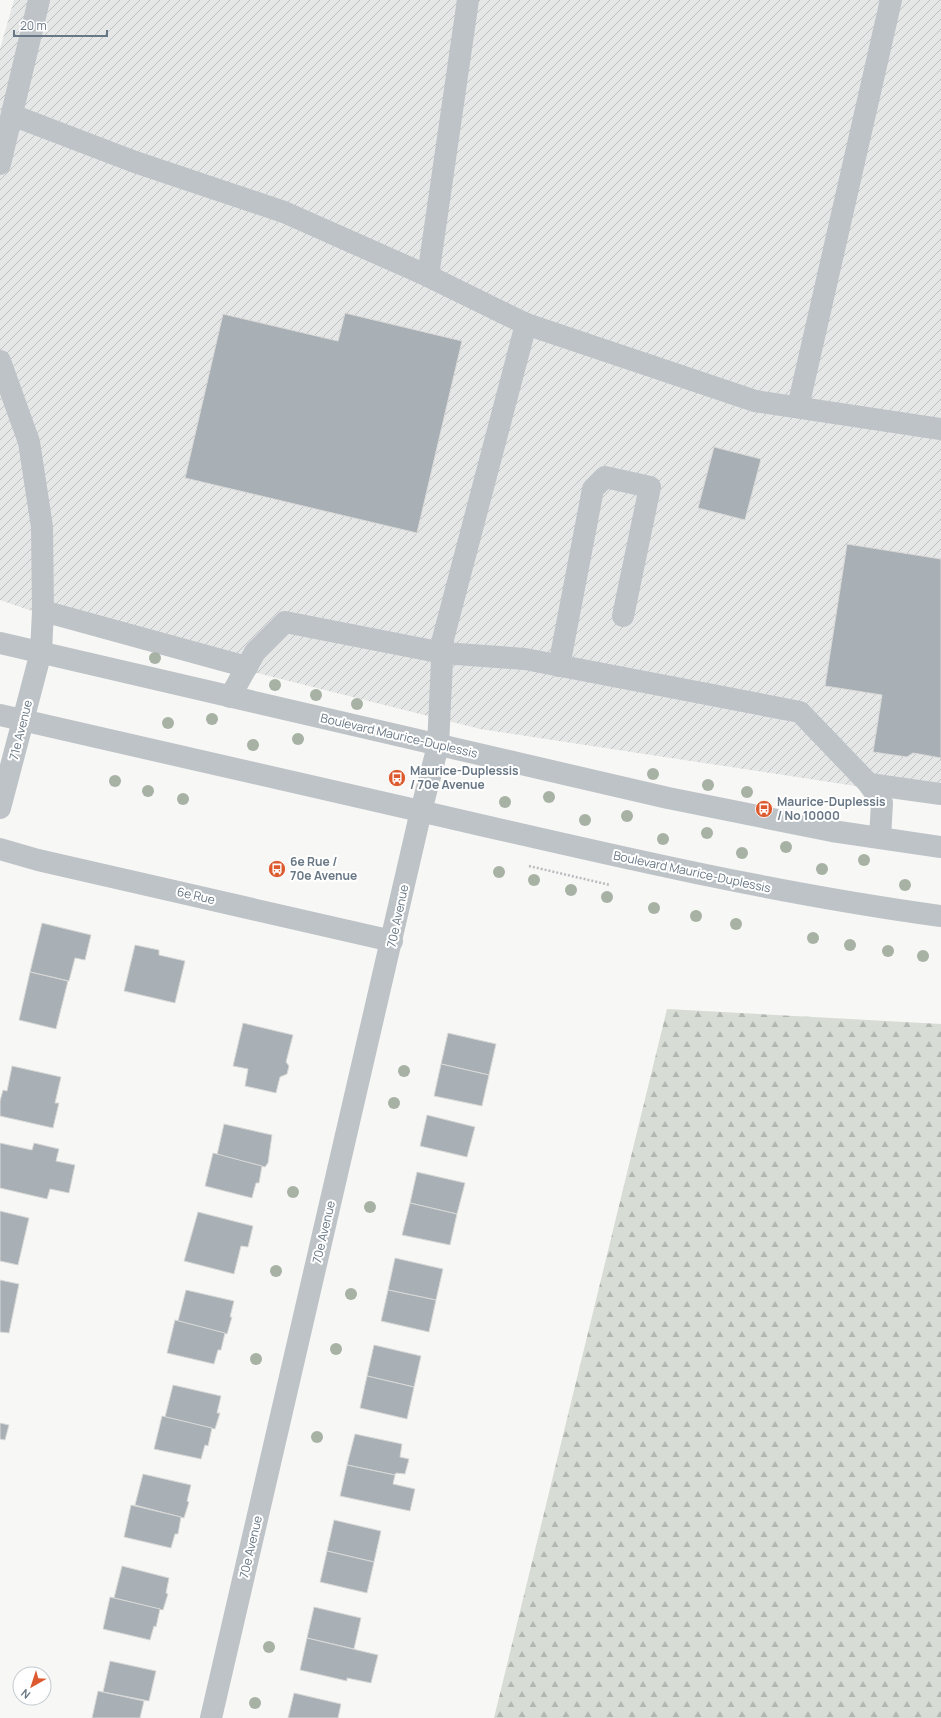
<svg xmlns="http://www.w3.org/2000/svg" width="941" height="1718" font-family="Manrope,sans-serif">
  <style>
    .industrial { fill: url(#industrial-furrows) }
    .forest { fill: url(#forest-firs) }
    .building { fill: #a8b0b6; stroke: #d9d9d7 }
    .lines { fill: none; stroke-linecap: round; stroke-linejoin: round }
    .path { stroke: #b9bcbf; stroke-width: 2.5; stroke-dasharray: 2 2; stroke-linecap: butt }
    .minor { stroke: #bec3c7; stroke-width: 22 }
    .tree { fill: #a7b1a4 }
    .labels { text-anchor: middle; stroke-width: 4; stroke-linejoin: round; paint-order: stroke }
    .street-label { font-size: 12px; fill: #687785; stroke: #fff }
    .poi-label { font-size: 12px; font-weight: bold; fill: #687785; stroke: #fff; text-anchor: start }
  </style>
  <defs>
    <pattern id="industrial-furrows" width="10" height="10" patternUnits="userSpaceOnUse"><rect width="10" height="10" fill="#e5e6e6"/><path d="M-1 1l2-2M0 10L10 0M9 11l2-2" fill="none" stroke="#bdbfc0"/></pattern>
    <pattern id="forest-firs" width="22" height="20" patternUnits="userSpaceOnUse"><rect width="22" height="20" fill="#d7dcd4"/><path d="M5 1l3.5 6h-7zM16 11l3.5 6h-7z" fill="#b2b7b2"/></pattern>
  </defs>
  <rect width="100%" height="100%" fill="#f7f7f5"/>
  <path class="industrial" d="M14 0H941V799L480 729 93 632 0 600V49Z"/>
  <path class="forest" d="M667 1009 941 1024V1718H494Z"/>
  <g class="building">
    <path d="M345 313 462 341 417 533 185 478 223 314 338 341Z"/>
    <path d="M714 447 761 459 745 520 698 508Z"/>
    <path d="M847 544 941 559V758L913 753 907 757 873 752 882 695 825 686Z"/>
    <path d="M42 923 91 935 85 960 75 958 69 981 30 972Z"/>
    <path d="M135 945 159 950V955L185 961 175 1003 124 991Z"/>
    <path d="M30 972 68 981 56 1029 19 1020Z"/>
    <path d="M243 1023 293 1035 286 1062 289 1066 287 1074 280 1077 276 1093 245 1086 248 1069 233 1066Z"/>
    <path d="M448 1033 496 1044 489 1075 441 1064Z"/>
    <path d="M441 1064 489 1075 482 1106 434 1096Z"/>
    <path d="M12 1066 61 1077 55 1103H59L53 1128 0 1116V1101L3 1090 7 1091Z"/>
    <path d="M427 1115 475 1127 467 1157 420 1146Z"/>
    <path d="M224 1124 272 1135 268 1163 265 1167 217 1155Z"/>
    <path d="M0 1143 32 1150 34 1143 59 1149 56 1161 75 1165 69 1193 50 1189 47 1199 0 1188Z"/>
    <path d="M213 1153 262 1166 259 1183H256L252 1198 205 1186Z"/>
    <path d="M417 1172 465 1183 457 1214 410 1203Z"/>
    <path d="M410 1203 457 1214 450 1245 402 1235Z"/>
    <path d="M0 1211 29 1218 18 1265 0 1261Z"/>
    <path d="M198 1212 253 1226 248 1247 241 1246 234 1274 184 1261Z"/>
    <path d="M395 1258 443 1269 436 1300 388 1290Z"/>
    <path d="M0 1280 19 1284 9 1333 0 1332Z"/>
    <path d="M186 1290 234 1301 230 1317H232L227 1334 178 1321Z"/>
    <path d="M388 1290 436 1300 429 1332 381 1321Z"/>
    <path d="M175 1320 225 1333 221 1350H218L214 1364 167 1353Z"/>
    <path d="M374 1345 421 1356 414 1387 367 1376Z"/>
    <path d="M367 1376 414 1387 407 1419 360 1408Z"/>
    <path d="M173 1385 221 1396 217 1413H220L215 1429 165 1417Z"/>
    <path d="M162 1416 212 1428 208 1446 205 1445 201 1459 154 1449Z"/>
    <path d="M0 1423 9 1425 5 1440 0 1439Z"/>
    <path d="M355 1434 402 1444 400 1457 409 1459 405 1474 396 1473 395 1475 347 1465Z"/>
    <path d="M347 1465 395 1475 393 1484 415 1489 410 1511 340 1496Z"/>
    <path d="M143 1474 191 1485 187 1501 189 1502 184 1518 135 1505Z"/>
    <path d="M131 1505 181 1517 178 1534H175L171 1548 124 1537Z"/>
    <path d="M334 1520 381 1531 374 1562 327 1551Z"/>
    <path d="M327 1551 374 1562 367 1593 320 1582Z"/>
    <path d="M122 1566 169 1578 166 1593 168 1594 163 1610 114 1598Z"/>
    <path d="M110 1597 160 1609 156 1627 154 1626 150 1640 103 1629Z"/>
    <path d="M314 1607 361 1618 354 1649 307 1638Z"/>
    <path d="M307 1638 378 1655 371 1683 347 1678V1681L300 1670Z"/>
    <path d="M110 1661 156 1671 149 1701 103 1692Z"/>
    <path d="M98 1691 144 1701 140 1718H92Z"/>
    <path d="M294 1693 341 1704 338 1718H288Z"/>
  </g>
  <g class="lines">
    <path class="path" d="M529 866 610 885"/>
    <g class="minor">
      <path d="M468 0 428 276 526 324"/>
      <path d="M12 115 135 162 284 212 428 276"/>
      <path d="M0 164 39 0"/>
      <path d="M0 361 29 442 42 527 43 611 41 652 0 808"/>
      <path d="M798 407 891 0"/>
      <path d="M43 611 247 667"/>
      <path d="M0 643 668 798 832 831 941 847"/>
      <path d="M559 666 593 489 605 477 650 487 623 616"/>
      <path d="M230 697 255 652 285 622 443 653 525 659 800 712 869 784 882 803 880 838"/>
      <path d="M0 715C140 746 280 778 420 811 593 851 765 892 941 916"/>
      <path d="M869 784 941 794"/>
      <path d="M0 849 38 860 392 941"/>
      <path d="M211 1718 421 811 438 746 443 639 526 324 755 401 941 429"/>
    </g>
  </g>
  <g class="tree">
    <circle cx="155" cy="658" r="6"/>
    <circle cx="275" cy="685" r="6"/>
    <circle cx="316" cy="695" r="6"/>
    <circle cx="357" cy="704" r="6"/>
    <circle cx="212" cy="719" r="6"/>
    <circle cx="168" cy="723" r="6"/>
    <circle cx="298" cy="739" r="6"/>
    <circle cx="253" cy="745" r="6"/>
    <circle cx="653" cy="774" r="6"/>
    <circle cx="115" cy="781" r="6"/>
    <circle cx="708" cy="785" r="6"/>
    <circle cx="148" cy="791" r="6"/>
    <circle cx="747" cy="792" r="6"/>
    <circle cx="549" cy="797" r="6"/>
    <circle cx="183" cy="799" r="6"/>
    <circle cx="505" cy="802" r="6"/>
    <circle cx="627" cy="816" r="6"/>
    <circle cx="585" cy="820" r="6"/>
    <circle cx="707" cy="833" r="6"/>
    <circle cx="663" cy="839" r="6"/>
    <circle cx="786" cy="847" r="6"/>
    <circle cx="742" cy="853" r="6"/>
    <circle cx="864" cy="860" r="6"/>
    <circle cx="822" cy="869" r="6"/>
    <circle cx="499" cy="872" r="6"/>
    <circle cx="534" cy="880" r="6"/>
    <circle cx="905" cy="885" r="6"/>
    <circle cx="571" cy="890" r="6"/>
    <circle cx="607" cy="897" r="6"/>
    <circle cx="654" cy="908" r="6"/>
    <circle cx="696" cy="916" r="6"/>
    <circle cx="736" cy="924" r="6"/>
    <circle cx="813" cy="938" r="6"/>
    <circle cx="850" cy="945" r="6"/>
    <circle cx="888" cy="951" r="6"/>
    <circle cx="923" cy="956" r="6"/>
    <circle cx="404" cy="1071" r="6"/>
    <circle cx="394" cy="1103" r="6"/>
    <circle cx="293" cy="1192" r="6"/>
    <circle cx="370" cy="1207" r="6"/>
    <circle cx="276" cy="1271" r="6"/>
    <circle cx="351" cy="1294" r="6"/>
    <circle cx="336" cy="1349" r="6"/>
    <circle cx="256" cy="1359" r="6"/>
    <circle cx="317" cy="1437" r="6"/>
    <circle cx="269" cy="1647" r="6"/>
    <circle cx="255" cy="1703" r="6"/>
  </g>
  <defs>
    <symbol id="bus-disc" viewBox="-11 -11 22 22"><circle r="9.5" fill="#dd5a2f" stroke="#fff"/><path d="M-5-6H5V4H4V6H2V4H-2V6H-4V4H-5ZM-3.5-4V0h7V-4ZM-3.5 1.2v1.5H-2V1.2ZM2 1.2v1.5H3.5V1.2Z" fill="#fff"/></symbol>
  </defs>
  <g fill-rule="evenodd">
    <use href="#bus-disc" x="387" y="768" width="20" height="20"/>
    <use href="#bus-disc" x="754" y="799" width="20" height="20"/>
    <use href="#bus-disc" x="267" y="859" width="20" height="20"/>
  </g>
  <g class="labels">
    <g class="street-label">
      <text transform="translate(21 730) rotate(-76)" y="4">71e Avenue</text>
      <text transform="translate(399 736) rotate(13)" y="4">Boulevard Maurice-Duplessis</text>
      <text transform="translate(692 872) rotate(12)" y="4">Boulevard Maurice-Duplessis</text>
      <text transform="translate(196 896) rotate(13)" y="4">6e Rue</text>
      <text transform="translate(398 916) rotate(-78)" y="4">70e Avenue</text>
      <text transform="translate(324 1232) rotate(-77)" y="4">70e Avenue</text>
      <text transform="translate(251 1547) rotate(-77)" y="4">70e Avenue</text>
    </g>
    <g class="poi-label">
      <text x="410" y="775">Maurice-Duplessis<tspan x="410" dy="14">/ 70e Avenue</tspan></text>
      <text x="777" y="806">Maurice-Duplessis<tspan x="777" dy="14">/ No 10000</tspan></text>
      <text x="290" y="866">6e Rue /<tspan x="290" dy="14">70e Avenue</tspan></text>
    </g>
  </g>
  <g transform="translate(32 1686) rotate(219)"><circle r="19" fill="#ffffff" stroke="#c3c9ce"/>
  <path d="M0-3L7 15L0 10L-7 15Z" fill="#dd5a2f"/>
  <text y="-6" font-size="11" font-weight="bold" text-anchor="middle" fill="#687785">N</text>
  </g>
  <path d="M14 30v6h93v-6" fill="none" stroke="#687785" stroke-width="2"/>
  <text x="20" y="30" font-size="12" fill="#687785" stroke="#ffffff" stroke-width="3" paint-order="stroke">20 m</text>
</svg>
